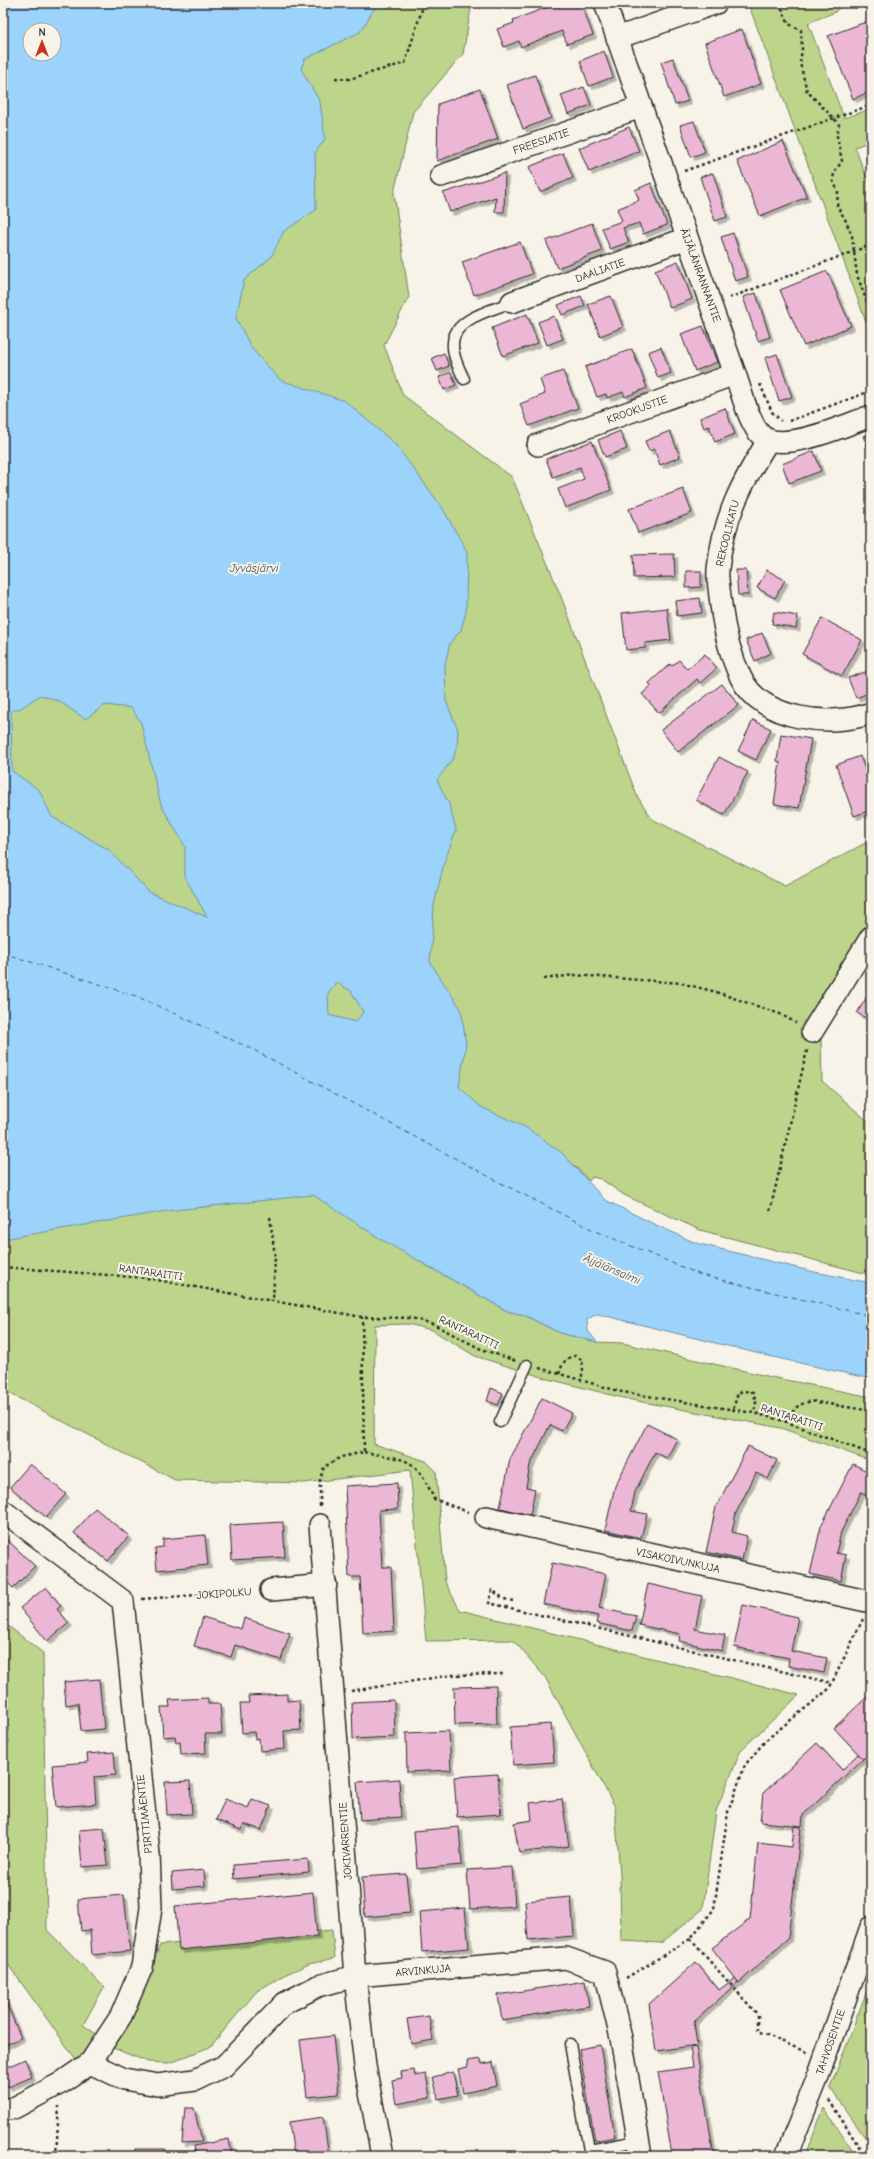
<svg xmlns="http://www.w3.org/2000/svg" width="874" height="2159" font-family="'Comic Neue',sans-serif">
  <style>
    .green { fill: #bcd58b; stroke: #74805b }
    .water { fill: #9cd3fb; stroke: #6f90a8; fill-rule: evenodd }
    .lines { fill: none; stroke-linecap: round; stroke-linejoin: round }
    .ferry { stroke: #47555f; stroke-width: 1; stroke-dasharray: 5 4; stroke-linecap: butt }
    .building { fill: #ebb7d4; stroke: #2b2b2b; filter: url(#shadow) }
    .service-casing { stroke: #2b2b2b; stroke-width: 13 }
    .minor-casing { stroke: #2b2b2b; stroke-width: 24 }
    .path { stroke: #2b2b2b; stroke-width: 2.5; stroke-dasharray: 3 3; stroke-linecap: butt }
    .service { stroke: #f7f3e8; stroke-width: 10 }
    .minor { stroke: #f7f3e8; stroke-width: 21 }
    .labels { text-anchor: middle; stroke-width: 4; stroke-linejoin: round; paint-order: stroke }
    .street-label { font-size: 11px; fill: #2b2b2b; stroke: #f7f3e8 }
    .water-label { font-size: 12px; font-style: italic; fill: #47555f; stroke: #f7f3e8 }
  </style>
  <defs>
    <filter id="shadow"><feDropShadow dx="3.5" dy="3.5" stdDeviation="0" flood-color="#0004"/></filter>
  </defs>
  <rect width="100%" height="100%" fill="#f7f3e8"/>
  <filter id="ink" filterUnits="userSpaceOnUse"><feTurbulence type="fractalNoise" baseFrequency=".025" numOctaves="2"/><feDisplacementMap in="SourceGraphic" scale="8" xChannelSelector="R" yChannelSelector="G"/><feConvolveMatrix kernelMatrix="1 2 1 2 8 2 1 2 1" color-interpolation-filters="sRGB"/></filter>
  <g filter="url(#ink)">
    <g class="green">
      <path d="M129 3H472L463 54 413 112 394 193 409 297 384 345 403 395 512 477 562 599 637 796 652 819 785 886 871 840V917L813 1013 803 1022V1036L821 1040 822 1081 871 1124V1275L700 1230 624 1195 601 1179 592 1177 589 1181 577 1168 3 827V584L211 426Z"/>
      <path d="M748 3H850L839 8 835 12 808 23 844 118 871 109V141L855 147 871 190V335Z"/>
      <path d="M187 1107 424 1264 507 1311 524 1315 560 1333 597 1342 622 1343 771 1377 871 1397V1461L781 1428 627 1399 545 1378 475 1356 432 1330 408 1324 375 1325 374 1444 426 1461 436 1471 445 1582 460 1610 799 1695 741 1750 716 1811 703 1909 661 1943 621 1941 620 1875 615 1807 545 1677 513 1640 426 1641 410 1470 304 1483 175 1480 3 1390V1126L193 1208 229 1204Z"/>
      <path d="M3 1622 43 1653 47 1930 104 1987 83 2025 102 2038 80 2065 7 1963 3 1964Z"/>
      <path d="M332 1930 335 1958 309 1964 284 1975 257 1991 210 2047 169 2063 148 2062 113 2048 140 1996 160 1945Z"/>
      <path d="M871 1980V2146L830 2088Z"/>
      <path d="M824 2108 856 2156H805Z"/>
    </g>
    <path class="water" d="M3 3H378L360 32 305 59 301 69 320 102 325 139 315 153 316 210 284 231 271 257 244 280 236 318 252 349 280 380 345 401 395 444 442 507 467 552 466 612 461 630 450 643 445 665 446 701 458 730 457 745 454 757 437 780 449 804 456 830 444 863 434 905 430 962 461 1009 466 1044 459 1087 481 1107 527 1128 562 1153 605 1200 652 1223 696 1243 810 1271 871 1283V1379L764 1355 598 1314 587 1319 588 1331 597 1342 560 1333 524 1315 507 1311 382 1240 313 1195 167 1211 3 1239ZM30 30H54V54H30ZM40 695 59 701 85 719 105 705 131 708 141 723 161 805 185 846V877L207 917 149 892 109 850 52 817 39 790 12 771 11 711 21 708ZM336 982 351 991 363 1012 356 1022 329 1015 328 993Z"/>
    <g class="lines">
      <path class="ferry" d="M3 953 136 996 252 1049 497 1181 595 1231 701 1275 871 1316"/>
    </g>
    <g class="building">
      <path d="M570 3H581L593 35 567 44 562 31 521 47 519 41 504 47 497 29 514 23 513 20 556 4 558 7Z"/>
      <path d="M871 20V91L853 99 828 36Z"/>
      <path d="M742 29 761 84 724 97 705 43Z"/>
      <path d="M604 51 613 77 589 86 580 61Z"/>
      <path d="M673 58 688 101 675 105 661 62Z"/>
      <path d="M535 75 551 118 523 129 507 85Z"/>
      <path d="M584 87 591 105 568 114 561 95Z"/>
      <path d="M480 89 498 139 437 161 438 104Z"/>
      <path d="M694 121 705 152 691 157 680 125Z"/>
      <path d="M629 127 639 151 589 172 579 148Z"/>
      <path d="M783 141 807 197 760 216 737 161Z"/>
      <path d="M563 153 573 178 540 192 529 167Z"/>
      <path d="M505 173 504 212H495L496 197 450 212 443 193Z"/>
      <path d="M713 173 727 217 715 221 700 177Z"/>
      <path d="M651 183 667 225 643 234 639 223 623 228 629 242 610 249 602 228 622 221 617 209 639 200 635 190Z"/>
      <path d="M592 223 602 251 557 268 546 241Z"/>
      <path d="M733 233 748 277 735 281 721 237Z"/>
      <path d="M520 242 532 274 474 295 462 262Z"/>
      <path d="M678 261 692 299 670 308 655 270Z"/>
      <path d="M827 271 851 326 804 346 780 290Z"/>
      <path d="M756 293 770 337 758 341 743 297Z"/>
      <path d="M581 296 585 306 562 315 558 305Z"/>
      <path d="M611 296 623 327 600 336 588 304Z"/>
      <path d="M527 314 538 343 503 356 492 328Z"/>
      <path d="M554 316 563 339 547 345 538 322Z"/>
      <path d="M703 326 717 362 695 371 681 334Z"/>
      <path d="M661 347 671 373 658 378 648 352Z"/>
      <path d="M632 349 647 388 625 397 623 392 607 398 606 394 597 397 585 367Z"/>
      <path d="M444 353 449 366 437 371 432 358Z"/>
      <path d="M777 354 792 397 779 401 765 358Z"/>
      <path d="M563 371 578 408 529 426 520 404 545 394 540 379Z"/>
      <path d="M451 372 456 385 444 390 439 377Z"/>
      <path d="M725 408 735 434 715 442 709 426 704 428 700 418Z"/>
      <path d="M620 431 627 449 605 457 598 440Z"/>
      <path d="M670 431 680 457 660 465 654 449 649 451 645 441Z"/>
      <path d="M871 433V456L863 436Z"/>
      <path d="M592 441 611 490 565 508 558 489 584 479 580 467 553 477 546 459Z"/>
      <path d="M814 451 821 471 789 483 782 464Z"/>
      <path d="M683 489 692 513 638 533 629 509Z"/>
      <path d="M674 554 675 577 634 578 633 555Z"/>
      <path d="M736 570H746L748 595H738Z"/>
      <path d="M767 570 785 580 775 598 757 588Z"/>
      <path d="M686 571H701V587L686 588Z"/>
      <path d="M700 598 702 613 677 616 675 601Z"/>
      <path d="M667 608 671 640 645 643V648L626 650 622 613Z"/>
      <path d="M774 612 798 616 796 628 772 624Z"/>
      <path d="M822 618 862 640 842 676 802 654Z"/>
      <path d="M762 633 771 653 755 661 746 640Z"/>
      <path d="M705 654 717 668 700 683 697 679 659 713 642 694 651 686 649 683 670 664 672 666 679 660 687 669Z"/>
      <path d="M871 670V692L856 698 848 678Z"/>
      <path d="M722 684 739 705 678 752 661 730Z"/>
      <path d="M753 720 771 729 756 760 738 751Z"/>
      <path d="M781 734 811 739 799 808 774 804 780 762 777 761Z"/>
      <path d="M860 756 871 785V810L854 816 836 765Z"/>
      <path d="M719 757 748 772 724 815 696 800Z"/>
      <path d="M871 990V1021L857 1013Z"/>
      <path d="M491 1388 503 1393 498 1405 487 1401Z"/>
      <path d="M542 1398 572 1413 562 1431 550 1425 530 1465 526 1487 535 1489 530 1515 500 1508 510 1459Z"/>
      <path d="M647 1424 677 1439 667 1458 655 1452 635 1492 631 1511 647 1514 641 1538 605 1530 615 1486Z"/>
      <path d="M748 1446 777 1460 768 1479 756 1473 736 1513 732 1532 747 1536 742 1560 706 1552 716 1507Z"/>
      <path d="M30 1464 66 1494 46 1517 10 1487Z"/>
      <path d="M853 1464 871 1473V1497L861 1492 841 1532 836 1553 846 1555 841 1581 810 1574 821 1526Z"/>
      <path d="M397 1483 398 1509 379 1510 382 1567H391L394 1631 363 1633 360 1577H349L345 1486Z"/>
      <path d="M95 1508 129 1536 108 1561 74 1533Z"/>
      <path d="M283 1522 285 1557 232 1560 230 1525Z"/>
      <path d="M205 1535 208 1565 157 1570 155 1548 163 1547V1539Z"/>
      <path d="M4 1537 35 1566 13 1588 3 1578Z"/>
      <path d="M552 1563 606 1574 599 1608 636 1616 632 1631 596 1623 598 1616 543 1604Z"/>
      <path d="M648 1584 702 1596 695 1629 725 1635 722 1651 679 1641 680 1634 639 1625Z"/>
      <path d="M46 1587 61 1606 57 1609 69 1623 47 1641 20 1608Z"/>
      <path d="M743 1605 798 1617 791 1651 827 1658 824 1673 788 1666 789 1658 734 1647Z"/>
      <path d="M203 1617 241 1629 244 1618 290 1633 281 1660 235 1645 231 1657 194 1646Z"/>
      <path d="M99 1679 104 1729 81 1731 78 1703 66 1705 64 1682Z"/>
      <path d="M496 1686 497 1724 455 1725 454 1687Z"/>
      <path d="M871 1689V1751L863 1759 834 1728 869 1695Z"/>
      <path d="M287 1694V1701L299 1700 301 1730 284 1731 285 1749 260 1751 259 1738 255 1739 254 1732 242 1733 240 1703H249L248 1696Z"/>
      <path d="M208 1698V1704H220L222 1734H205L206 1753 181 1754 180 1742H176L175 1736 163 1737 161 1707H170L169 1700Z"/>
      <path d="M394 1700 395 1737 353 1739 352 1702Z"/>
      <path d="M551 1724 554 1762 513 1765 510 1727Z"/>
      <path d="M449 1731 451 1770 407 1772 406 1733Z"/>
      <path d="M817 1743 842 1770 858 1754 863 1759 803 1815 802 1826 760 1822 763 1793Z"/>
      <path d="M114 1752 116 1775 94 1777 96 1804 56 1807 52 1765 88 1762 87 1754Z"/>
      <path d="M498 1774 501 1814 457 1817 454 1777Z"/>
      <path d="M399 1779 401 1817 360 1820 357 1782Z"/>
      <path d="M190 1781 192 1814 167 1815 165 1782Z"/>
      <path d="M225 1799 248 1808 252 1799 271 1806 261 1830 244 1824 241 1830 216 1820Z"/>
      <path d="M562 1799 569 1846 519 1853 514 1823 532 1820 530 1803Z"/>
      <path d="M794 1826 801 1827 788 1938 739 1983 712 1948 750 1919 758 1843 792 1847Z"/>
      <path d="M459 1827 462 1865 417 1869 414 1831Z"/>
      <path d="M104 1828 108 1865 82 1867 79 1830Z"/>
      <path d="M308 1859 309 1872 234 1879 233 1865Z"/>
      <path d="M512 1867 515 1906 470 1909 467 1870Z"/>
      <path d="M204 1870 205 1886 173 1889 172 1873Z"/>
      <path d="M406 1874 410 1913 365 1917 362 1877Z"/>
      <path d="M313 1892 317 1936 179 1950 175 1906Z"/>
      <path d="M124 1895 130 1951 92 1955 90 1930 81 1931 78 1899Z"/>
      <path d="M571 1897 574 1936 528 1940 525 1901Z"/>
      <path d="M465 1908 469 1948 422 1952 419 1912Z"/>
      <path d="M696 1962 719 1990 735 1978 738 1982 694 2022 697 2045 656 2051 649 2004Z"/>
      <path d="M585 1981 589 2006 502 2020 498 1995Z"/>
      <path d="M3 1995 21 2038 3 2046Z"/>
      <path d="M429 2016 433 2040 411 2044 407 2019Z"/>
      <path d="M333 2036 339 2094 307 2097 300 2040Z"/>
      <path d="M600 2045 615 2137 595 2141 579 2049Z"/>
      <path d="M696 2047 714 2156H672L658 2072 693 2067 690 2048Z"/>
      <path d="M25 2059 32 2077 8 2087 3 2076V2069Z"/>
      <path d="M481 2059 482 2064 493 2062 497 2086 463 2093 458 2069 468 2067 467 2061Z"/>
      <path d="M414 2070 415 2076 426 2074 430 2098 396 2104 392 2080 402 2078 401 2072Z"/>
      <path d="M453 2072 458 2095 438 2099 433 2077Z"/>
      <path d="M185 2108H194L202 2142 182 2143Z"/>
      <path d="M323 2117 329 2156H294L289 2122Z"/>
      <path d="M229 2139 232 2156H196L194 2146Z"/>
      <rect x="135" y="2149" width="30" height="7"/>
    </g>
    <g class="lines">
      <defs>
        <g id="service">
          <path d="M464 379C459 369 452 355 453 343 454 318 493 310 512 302"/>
          <path d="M500 1422 527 1365"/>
          <path d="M570 2044 589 2150 638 2141"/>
        </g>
        <g id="minor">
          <path d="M605 3 735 374C742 393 747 417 759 433 778 457 847 424 871 416"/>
          <path d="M617 38 716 3"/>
          <path d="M441 176 641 107"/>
          <path d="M512 302 687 238"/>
          <path d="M768 441C742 482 723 519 718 569 717 580 720 593 721 605 724 629 730 655 741 678 762 720 831 728 871 713"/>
          <path d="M538 445 735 374"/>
          <path d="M812 1032 871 937"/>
          <path d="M3 1511 123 1601 149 1854 151 1908 142 1967 121 2016 90 2063 61 2083 14 2108 3 2110"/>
          <path d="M486 1517 871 1602"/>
          <path d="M320 1525 355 1976 365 2066 382 2156"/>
          <path d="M271 1590 326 1585"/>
          <path d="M90 2063 124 2079 158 2085 195 2080 224 2066 285 2003 318 1986 355 1976 566 1958 605 1972 621 2038 641 2156"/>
          <path d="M786 2156 816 2082 871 1927"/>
        </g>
      </defs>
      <use href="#service" class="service-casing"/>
      <use href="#minor" class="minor-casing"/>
      <g class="path">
        <path d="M779 3 789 24 801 30 802 49 800 63 807 91 839 124 837 136 842 161 834 173 833 181 838 191 837 206 845 219 852 236 857 275 871 313"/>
        <path d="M335 78 349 79 405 63 424 3"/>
        <path d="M684 171 871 105"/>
        <path d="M729 298 871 245"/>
        <path d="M760 384 772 412 781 421"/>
        <path d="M789 421 871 391"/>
        <path d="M544 979 574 975 681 983 716 992 780 1014 796 1023"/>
        <path d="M770 1211 807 1050"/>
        <path d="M270 1217 275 1257 273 1302"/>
        <path d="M3 1267 146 1278 362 1317 411 1318 433 1324 481 1349 516 1361"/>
        <path d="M539 1368 622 1392 754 1413 784 1421 871 1454"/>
        <path d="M559 1374C562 1365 565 1356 576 1356L582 1360 583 1370 581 1380"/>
        <path d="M733 1409 738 1393 743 1391 753 1392 756 1402 754 1413"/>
        <path d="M784 1421 799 1405 811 1401 871 1411"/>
        <path d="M364 1452C408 1461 415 1455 434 1499L468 1512"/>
        <path d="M320 1506V1479L324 1467 341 1457 364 1452 362 1317"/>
        <path d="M142 1599 252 1591"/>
        <path d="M513 1601 504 1599 492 1590 489 1603 832 1683"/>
        <path d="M351 1691 452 1675 503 1674"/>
        <path d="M690 1939 758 2015V2031L808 2053"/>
        <path d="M626 1978 690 1939 714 1909 728 1812 745 1765 766 1740 829 1689 863 1619"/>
        <path d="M829 2100 865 2156"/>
        <path d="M56 2156 59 2106"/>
      </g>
      <use href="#service" class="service"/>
      <use href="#minor" class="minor"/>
    </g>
  </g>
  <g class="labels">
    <g class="street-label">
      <text transform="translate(541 141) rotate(-19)" y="4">FREESIATIE</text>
      <text transform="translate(600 270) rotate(-20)" y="4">DAALIATIE</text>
      <text transform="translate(701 275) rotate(70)" y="4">ÄIJÄLÄNRANNANTIE</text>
      <text transform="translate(637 409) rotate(-20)" y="4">KROOKUSTIE</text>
      <text transform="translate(727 533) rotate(-76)" y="4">REKOOLIKATU</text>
      <text transform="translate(151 1272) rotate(8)" y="4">RANTARAITTI</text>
      <text transform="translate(469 1332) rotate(25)" y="4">RANTARAITTI</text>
      <text transform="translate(792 1417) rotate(18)" y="4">RANTARAITTI</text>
      <text transform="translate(678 1560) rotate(12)" y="4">VISAKOIVUNKUJA</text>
      <text transform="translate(224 1593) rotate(-4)" y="4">JOKIPOLKU</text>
      <text transform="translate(144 1814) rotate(-96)" y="4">PIRTTIMÄENTIE</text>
      <text transform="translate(345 1841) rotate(-94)" y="4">JOKIVARRENTIE</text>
      <text transform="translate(423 1970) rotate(-5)" y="4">ARVINKUJA</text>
      <text transform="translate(830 2042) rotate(-71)" y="4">TAHVOSENTIE</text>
    </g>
    <g class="water-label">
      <text x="254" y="572">Jyväsjärvi</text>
      <text transform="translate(612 1269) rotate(23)" y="4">Äijälänsalmi</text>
    </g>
  </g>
  <rect width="874" height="2159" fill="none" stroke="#f7f3e8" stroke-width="16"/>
  <rect x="8" y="8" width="858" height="2143" fill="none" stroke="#2b2b2b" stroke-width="1.5" filter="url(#ink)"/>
  <g transform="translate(42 42)"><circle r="19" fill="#f7f3e8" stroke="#a5a39c"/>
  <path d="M0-3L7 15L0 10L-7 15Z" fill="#c8321e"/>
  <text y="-6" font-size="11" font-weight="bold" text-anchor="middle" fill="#2b2b2b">N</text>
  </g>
</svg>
